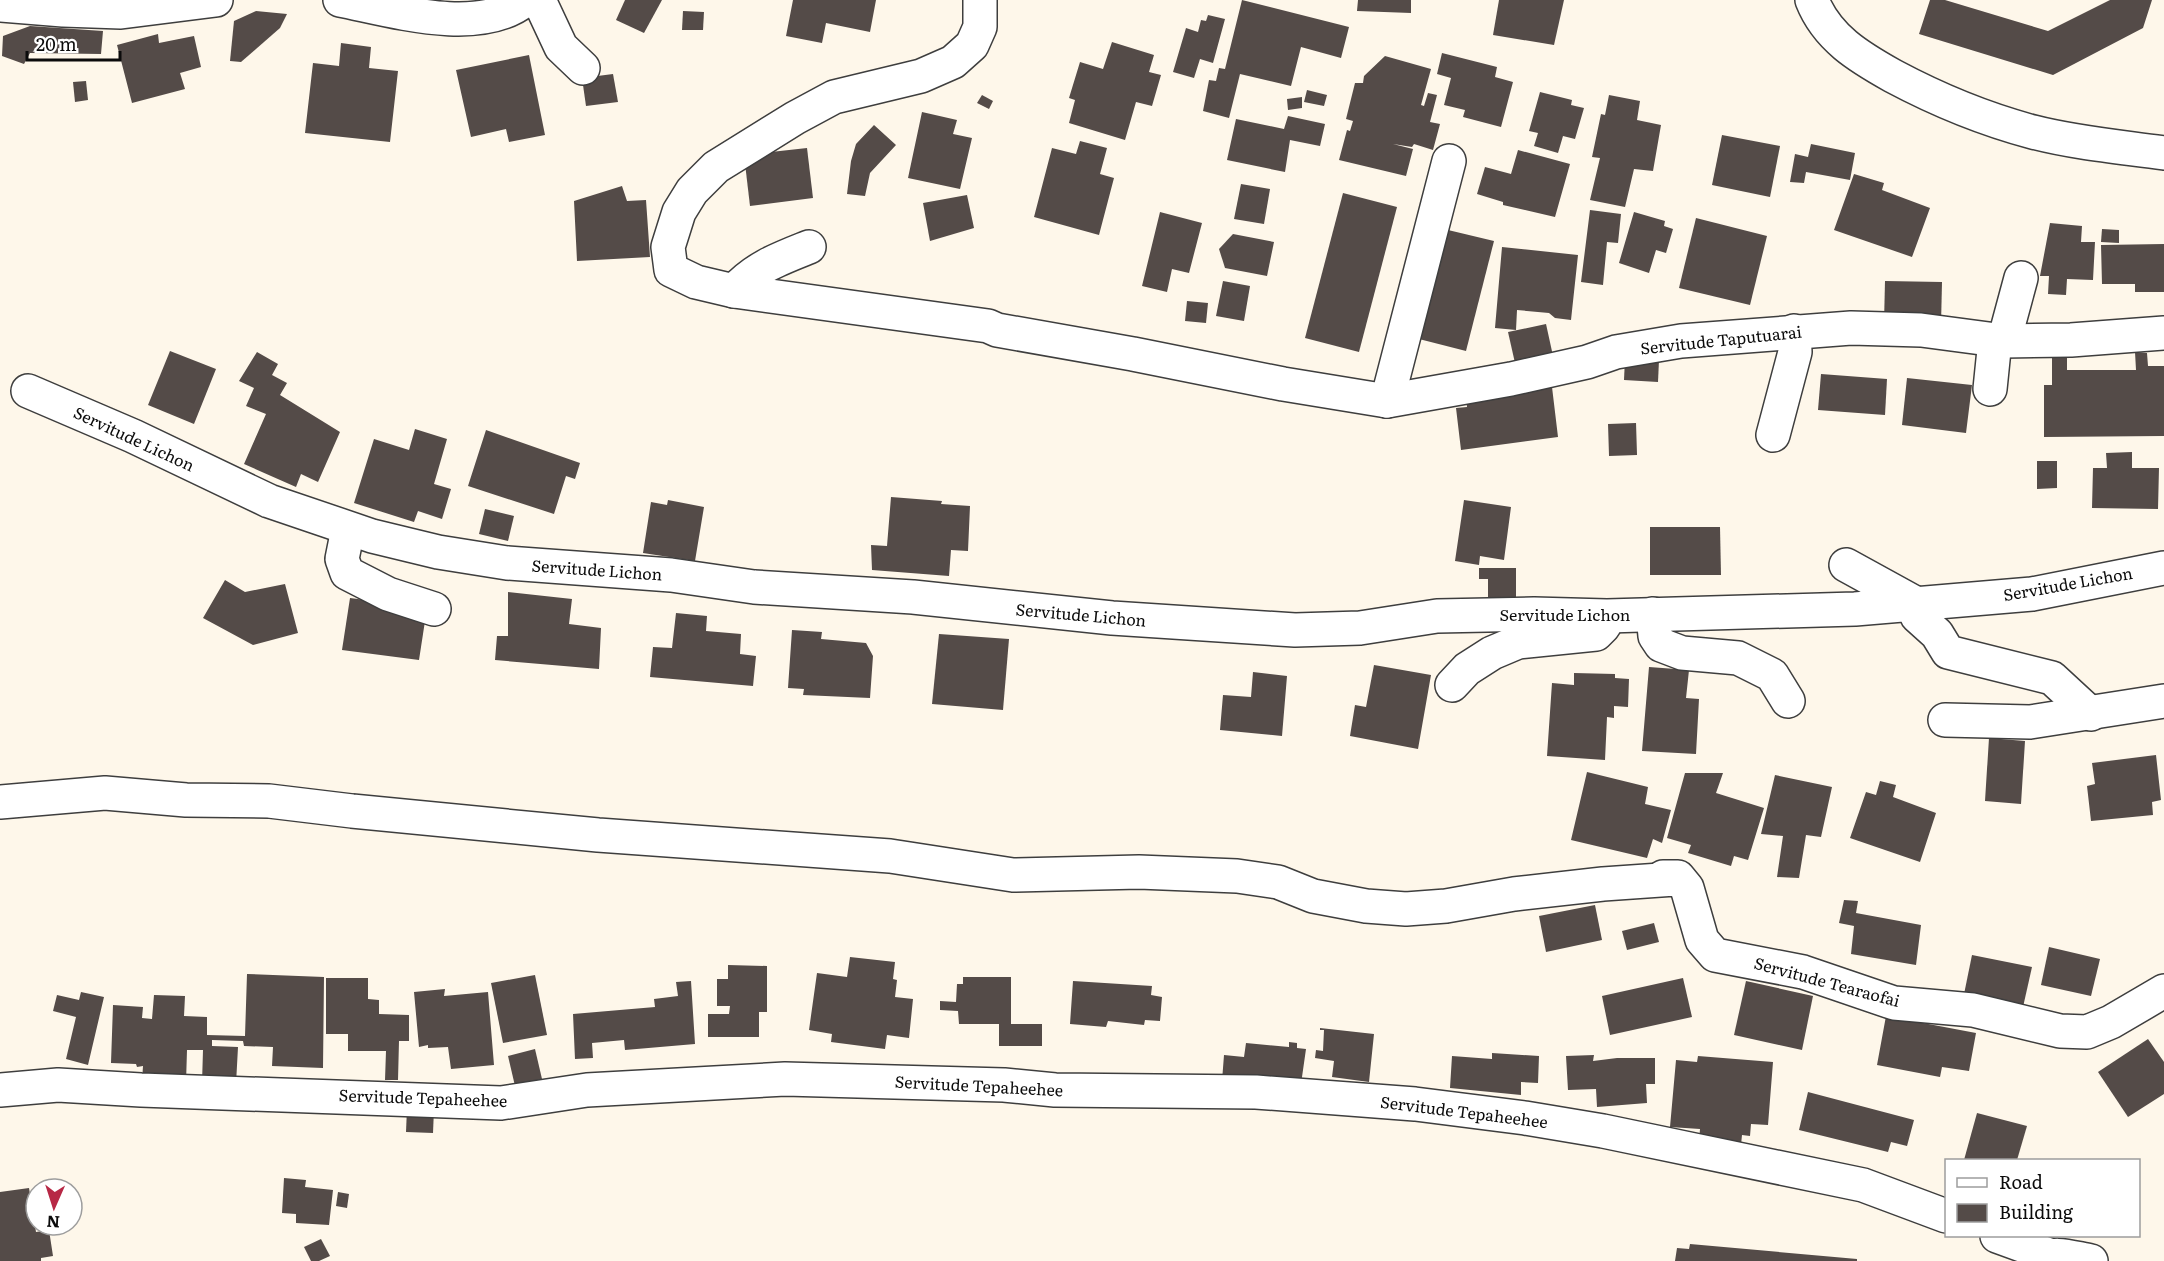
<svg xmlns="http://www.w3.org/2000/svg" width="2164" height="1261" font-family="Literata,serif">
  <style>
    .building { fill: #544b48 }
    .lines { fill: none; stroke-linecap: round; stroke-linejoin: round }
    .minor-casing { stroke: #3e3e3e; stroke-width: 36 }
    .minor { stroke: #fff; stroke-width: 33 }
    .labels { text-anchor: middle; stroke-width: 6; stroke-linejoin: round; paint-order: stroke }
    .street-label { font-size: 16px; fill: #0b0b0b; stroke: #fff }
  </style>
  <rect width="100%" height="100%" fill="#fef7ea"/>
  <g class="building">
    <path d="M625 0H662L644 33 616 20Z"/>
    <path d="M793 0H876L870 32 826 23 822 43 786 36Z"/>
    <path d="M1242 0 1349 27 1341 58 1301 47 1291 86 1240 74 1229 118 1203 111 1209 80 1216 81 1219 68 1225 69Z"/>
    <path d="M1358 0H1411V13L1357 11Z"/>
    <path d="M1499 0H1564L1554 45 1493 35Z"/>
    <path d="M1930 0H1945L2048 31 2110 0H2152L2143 28 2053 75 1919 34Z"/>
    <path d="M256 11 287 14 280 28 241 62 230 61 234 21Z"/>
    <path d="M683 11 704 12 703 30H682Z"/>
    <path d="M1208 15 1225 19 1213 63 1200 59 1194 78 1173 72 1186 28 1198 32 1201 20 1206 21Z"/>
    <path d="M30 26 103 31 101 54 30 53 24 64 2 56 3 36Z"/>
    <path d="M158 34 159 43 194 36 201 67 180 73 185 89 132 103 117 45Z"/>
    <path d="M1112 42 1154 55 1149 72 1161 75 1152 106 1136 102 1125 140 1069 123 1075 100 1069 98 1080 62 1103 69Z"/>
    <path d="M341 43 371 47 369 68 398 71 390 142 305 133 313 63 339 66Z"/>
    <path d="M1442 53 1497 67 1495 77 1513 82 1501 127 1463 117 1465 110 1444 105 1451 78 1437 74Z"/>
    <path d="M529 55 545 135 509 142 506 129 471 137 456 70Z"/>
    <path d="M1385 56 1431 69 1421 105 1424 106 1428 93 1437 95 1430 122 1440 124 1433 150 1414 144 1412 147 1393 144 1413 149 1406 176 1339 160 1347 130 1350 131 1353 121 1346 119 1355 83H1363L1364 76Z"/>
    <path d="M613 74 618 102 586 106 582 78Z"/>
    <path d="M86 81 88 100 75 102 73 82Z"/>
    <path d="M1307 90 1327 95 1324 106 1304 102Z"/>
    <path d="M1540 92 1572 100 1571 105 1584 108 1575 139 1563 136 1558 153 1534 146 1538 133 1529 131Z"/>
    <path d="M982 95 993 101 989 109 977 103Z"/>
    <path d="M1609 95 1640 101 1637 120 1661 125 1653 171 1634 169 1625 207 1590 200 1600 158 1592 157 1601 114 1605 115Z"/>
    <path d="M1302 97V108L1288 110 1287 99Z"/>
    <path d="M922 112 957 120 953 134 972 138 960 189 908 178Z"/>
    <path d="M1288 116 1325 124 1320 146 1290 140 1285 172 1227 160 1236 119 1284 129Z"/>
    <path d="M874 125 896 145 870 173 865 196 847 194 851 161 856 144Z"/>
    <path d="M1722 135 1780 146 1770 197 1712 185Z"/>
    <path d="M1080 141 1107 148 1100 174 1114 178 1099 235 1034 217 1052 148 1076 154Z"/>
    <path d="M1811 144 1855 153 1850 180 1806 172 1804 183 1790 182 1795 154 1808 157Z"/>
    <path d="M807 148 813 198 750 206 744 155Z"/>
    <path d="M1518 150 1570 164 1555 217 1503 205V202L1477 194 1485 167 1511 174Z"/>
    <path d="M1854 174 1884 183 1882 190 1930 208 1912 257 1834 230Z"/>
    <path d="M1241 184 1270 189 1264 224 1234 219Z"/>
    <path d="M622 186 627 201 646 200 650 257 577 261 574 201Z"/>
    <path d="M1343 193 1397 207 1359 352 1305 338Z"/>
    <path d="M967 195 974 228 930 241 923 203Z"/>
    <path d="M1590 210 1621 214 1618 243 1607 242 1603 285 1581 282Z"/>
    <path d="M1160 212 1202 223 1189 273 1172 269 1167 292 1142 286Z"/>
    <path d="M1634 212 1665 221 1664 226 1673 229 1666 253 1656 250 1649 273 1619 263Z"/>
    <path d="M1696 218 1767 236 1750 305 1679 288Z"/>
    <path d="M2050 223 2082 226 2081 242H2095L2093 280 2067 279 2066 295 2048 294 2049 276H2040Z"/>
    <path d="M2102 229 2119 230V243L2101 242Z"/>
    <path d="M1448 230 1494 241 1466 351 1419 339Z"/>
    <path d="M1233 234 1274 242 1267 276 1225 268 1219 249Z"/>
    <path d="M2164 244V292H2135V284H2102L2101 245Z"/>
    <path d="M1502 247 1578 255 1571 320 1555 318 1549 313 1517 310 1516 330 1495 328Z"/>
    <path d="M1223 281 1250 286 1244 321 1216 316Z"/>
    <path d="M1885 281 1942 282 1941 325 1884 323Z"/>
    <path d="M1187 301 1208 303 1206 323 1185 321Z"/>
    <path d="M1546 324 1553 356 1515 363 1508 332Z"/>
    <path d="M170 351 216 369 194 424 148 405Z"/>
    <path d="M257 352 278 364 272 375 287 383 280 395 340 432 318 482 301 474 296 487 244 464 266 414 246 406 254 388 239 381Z"/>
    <path d="M2135 352 2147 353 2148 366H2164V436L2044 437V385H2052V358H2067V370H2136Z"/>
    <path d="M1625 358 1659 360 1658 382 1624 380Z"/>
    <path d="M1821 374 1887 379 1885 415 1818 410Z"/>
    <path d="M1907 378 1972 385 1966 433 1902 425Z"/>
    <path d="M1552 387 1558 437 1461 450 1456 408 1467 407 1466 397Z"/>
    <path d="M1636 423 1637 455 1609 456 1608 424Z"/>
    <path d="M415 429 447 439 434 484 451 489 442 519 418 511 414 522 354 503 374 439 409 450Z"/>
    <path d="M486 430 580 463 575 479 566 476 554 514 468 486Z"/>
    <path d="M2132 452V468H2159L2158 509 2092 508 2093 468H2107L2106 453Z"/>
    <path d="M2037 461H2057V488L2037 489Z"/>
    <path d="M891 497 942 501 941 504 970 506 968 551 951 550 949 576 872 570 871 545 887 546Z"/>
    <path d="M668 500 704 507 695 561 643 553 651 502 667 505Z"/>
    <path d="M1464 500 1511 507 1504 560 1480 556 1479 565 1455 561Z"/>
    <path d="M485 509 514 516 508 541 479 534Z"/>
    <path d="M1650 527H1720L1721 575H1650Z"/>
    <path d="M1479 568H1516V597H1488V579H1479Z"/>
    <path d="M225 580 245 592 285 584 298 633 253 645 203 618Z"/>
    <path d="M508 592 572 599 569 624 601 628 599 669 495 660 497 636H508Z"/>
    <path d="M350 598 427 608 419 660 342 650Z"/>
    <path d="M676 613 707 616 706 631 741 634 740 654 756 656 753 686 650 677 653 647 672 648Z"/>
    <path d="M792 630 822 632 821 639 866 643 873 656 870 698 803 695 804 689 788 688Z"/>
    <path d="M939 634 1009 639 1003 710 932 704Z"/>
    <path d="M1374 665 1431 675 1418 749 1350 736 1355 705 1366 707Z"/>
    <path d="M1649 667 1689 670 1686 698 1699 699 1696 754 1642 751Z"/>
    <path d="M1253 672 1287 676 1282 736 1220 730 1223 695 1251 697Z"/>
    <path d="M1574 673 1615 674V678L1629 679 1628 707 1614 706V718L1607 717 1605 760 1547 756 1552 683 1574 685Z"/>
    <path d="M1989 738 2025 741 2021 804 1985 801Z"/>
    <path d="M2156 755 2161 800 2152 802 2153 815 2091 821 2087 786 2095 784 2092 763Z"/>
    <path d="M1587 772 1648 787 1645 804 1671 810 1662 843 1653 839 1647 858 1571 840Z"/>
    <path d="M1685 773H1723L1716 793 1764 808 1748 860 1734 856 1731 866 1688 853 1691 845 1667 838Z"/>
    <path d="M1775 775 1832 787 1821 837 1806 835 1799 878 1777 877 1783 836 1761 834Z"/>
    <path d="M1880 781 1896 785 1893 797 1936 813 1920 862 1850 838 1866 792 1876 795Z"/>
    <path d="M1844 900 1858 901 1856 913 1921 925 1916 965 1851 954 1854 926 1839 923Z"/>
    <path d="M1595 905 1602 940 1546 952 1539 916Z"/>
    <path d="M1654 923 1659 942 1627 950 1622 931Z"/>
    <path d="M2049 947 2100 959 2091 996 2041 985Z"/>
    <path d="M1972 955 2032 967 2021 1016 1962 1004Z"/>
    <path d="M850 957 895 962 893 979 897 980 895 997 913 999 909 1038 887 1035 885 1049 831 1042 832 1034 809 1030 817 973 847 977Z"/>
    <path d="M728 965 767 966V1012H759V1037H708V1014H729L730 1006H717V979H728Z"/>
    <path d="M247 974 324 977 323 1068 272 1066 273 1047 244 1046 243 1041 212 1040V1046L238 1047 236 1084 202 1083 203 1050H187L186 1083 142 1081 143 1066 137 1067 136 1064 111 1063 113 1005 143 1007 142 1018 152 1019 154 995 185 996 184 1016 207 1017V1035L245 1036Z"/>
    <path d="M535 975 547 1035 503 1043 491 983Z"/>
    <path d="M963 977H1011V1024H1042V1046H999V1024H959L958 1011 940 1010V1001L956 1002 957 984H963Z"/>
    <path d="M326 978H368V999L379 1000V1014L409 1015V1041H399L398 1080H385L386 1051H348V1034H326Z"/>
    <path d="M1683 978 1692 1017 1610 1035 1602 996Z"/>
    <path d="M691 981 695 1044 625 1050 624 1040 592 1043 593 1058 575 1059 573 1014 655 1007 654 999 678 996 676 982Z"/>
    <path d="M1073 981 1152 986 1151 995 1162 997 1160 1021 1145 1020 1144 1025 1108 1021 1106 1027 1070 1024Z"/>
    <path d="M1746 981 1813 996 1802 1050 1734 1035Z"/>
    <path d="M445 989 444 996 488 992 494 1065 451 1069 448 1047 428 1048V1045L419 1047 414 992Z"/>
    <path d="M81 992 104 997 88 1065 66 1059 76 1017 53 1011 57 995 79 1000Z"/>
    <path d="M1886 1016 1976 1033 1969 1071 1942 1067 1940 1077 1877 1065Z"/>
    <path d="M1320 1028 1374 1034 1369 1082 1332 1077 1334 1061 1315 1058 1316 1050 1323 1051 1324 1030H1320Z"/>
    <path d="M2148 1039 2164 1062V1094L2128 1117 2098 1072Z"/>
    <path d="M1289 1042 1297 1043V1048L1306 1049 1300 1091 1222 1081 1224 1055 1244 1057 1246 1043 1289 1047Z"/>
    <path d="M535 1049 542 1079 515 1086 508 1056Z"/>
    <path d="M1492 1053 1539 1056 1538 1083 1521 1082V1095L1450 1088 1452 1056 1492 1059Z"/>
    <path d="M1594 1055 1593 1061 1617 1058H1655V1084H1646L1647 1103 1597 1107 1596 1089 1568 1090 1566 1056Z"/>
    <path d="M1698 1056 1773 1062 1768 1125 1751 1124 1750 1136 1742 1135 1741 1145 1699 1141 1700 1129 1670 1127 1676 1060 1697 1062Z"/>
    <path d="M1808 1092 1914 1120 1907 1146 1891 1142 1888 1152 1799 1130Z"/>
    <path d="M407 1108 434 1109 433 1133 406 1132Z"/>
    <path d="M1977 1113 2027 1126 2017 1160H1964Z"/>
    <path d="M284 1178 306 1180 305 1187 333 1190 329 1225 296 1223V1214L282 1213Z"/>
    <path d="M29 1188 36 1232 49 1230 53 1256 41 1258V1261H0V1192Z"/>
    <path d="M338 1192 349 1194 347 1208 336 1206Z"/>
    <path d="M321 1239 330 1256 319 1261H311L304 1247Z"/>
    <path d="M1690 1244 1857 1259V1261H1675L1677 1248 1689 1249Z"/>
  </g>
  <g class="lines">
    <defs>
      <g id="minor">
        <path d="M340 0C391 10 480 37 525 0"/>
        <path d="M539 0 561 47 583 68"/>
        <path d="M980 0V27L972 45 953 62 921 76 834 97 795 118 716 167 692 191 679 212 668 247 671 270 696 282 734 291 988 326 997 330 1133 354 1283 384 1387 401 1511 379 1587 362 1616 352 1681 341 1851 328 1921 330 2004 341 2071 340 2164 333"/>
        <path d="M1812 0C1827 38 1859 57 1893 76 1938 100 1984 119 2033 132 2075 143 2121 147 2164 153"/>
        <path d="M0 5 63 10 121 12 216 0"/>
        <path d="M734 291C756 267 779 259 809 247"/>
        <path d="M2004 341 2021 278"/>
        <path d="M1990 389 1995 340"/>
        <path d="M28 391 133 436 269 501 372 536 438 552 507 563 671 575 754 587 913 597 1112 618 1295 630 1360 628 1437 616 1534 614 1607 616 1855 609 2032 594 2164 568"/>
        <path d="M1387 401 1449 161"/>
        <path d="M1773 435 1795 352 1794 331"/>
        <path d="M348 529 342 559 347 573 388 594 434 609"/>
        <path d="M1846 565 1917 604"/>
        <path d="M1913 604 1917 616 1937 634 1948 652 2052 678 2091 714"/>
        <path d="M1653 614 1655 636 1661 645 1682 653 1738 658 1772 675 1788 701"/>
        <path d="M1452 685 1467 669 1492 653 1518 642 1596 634 1603 627 1605 624"/>
        <path d="M1945 720 2030 722 2164 701"/>
        <path d="M0 802 105 793 186 800 269 801 352 811 598 835 890 856 1013 875 1139 872 1237 876 1278 882 1313 896 1366 906 1406 909 1446 906 1514 894 1603 884 1675 879 1681 882"/>
        <path d="M1663 877H1678L1687 888 1702 940 1715 955 1803 972 1894 1003 1973 1010 2060 1031 2087 1032 2111 1022 2164 991"/>
        <path d="M0 1090 58 1085 141 1090 501 1103 587 1090 785 1079 1004 1085 1055 1090 1256 1092 1415 1104 1525 1118 1603 1131 1863 1185 1946 1216"/>
        <path d="M1997 1236 2049 1255"/>
        <path d="M2039 1261C2054 1250 2073 1258 2091 1261"/>
      </g>
    </defs>
    <use href="#minor" class="minor-casing"/>
    <use href="#minor" class="minor"/>
  </g>
  <g class="labels">
    <g class="street-label">
      <text transform="translate(1721 340) rotate(-6)" y="6">Servitude Taputuarai</text>
      <text transform="translate(134 439) rotate(25)" y="6">Servitude Lichon</text>
      <text transform="translate(597 570) rotate(4)" y="6">Servitude Lichon</text>
      <text transform="translate(2068 584) rotate(-10)" y="6">Servitude Lichon</text>
      <text transform="translate(1081 615) rotate(5)" y="6">Servitude Lichon</text>
      <text x="1565" y="621">Servitude Lichon</text>
      <text transform="translate(1827 982) rotate(15)" y="6">Servitude Tearaofai</text>
      <text transform="translate(979 1086) rotate(3)" y="6">Servitude Tepaheehee</text>
      <text transform="translate(423 1098) rotate(2)" y="6">Servitude Tepaheehee</text>
      <text transform="translate(1464 1112) rotate(7)" y="6">Servitude Tepaheehee</text>
    </g>
  </g>
  <rect x="1945" y="1159" width="195" height="78" fill="#ffffff" stroke="#9d9d9d" stroke-width="1.5"/>
  <rect x="1957" y="1178" width="30" height="9" fill="#ffffff" stroke="#9d9d9d" stroke-width="1.5"/>
  <text x="1999" y="1189" font-size="18" fill="#0b0b0b">Road</text>
  <rect x="1957" y="1204" width="30" height="18" fill="#544b48" stroke="#9d9d9d" stroke-width="1.5"/>
  <text x="1999" y="1219" font-size="18" fill="#0b0b0b">Building</text>
  <g transform="translate(54 1207) rotate(183)"><circle r="28" fill="#ffffff" stroke="#9d9d9d" stroke-width="1.5"/>
  <path d="M0-4.5L10 22L0 15L-10 22Z" fill="#b72845"/>
  <text y="-9" font-size="16" font-weight="bold" text-anchor="middle" fill="#0b0b0b">N</text>
  </g>
  <path d="M27 51v9h93v-9" fill="none" stroke="#0b0b0b" stroke-width="3"/>
  <text x="36" y="51" font-size="18" fill="#0b0b0b" stroke="#ffffff" stroke-width="4.5" paint-order="stroke">20 m</text>
</svg>
